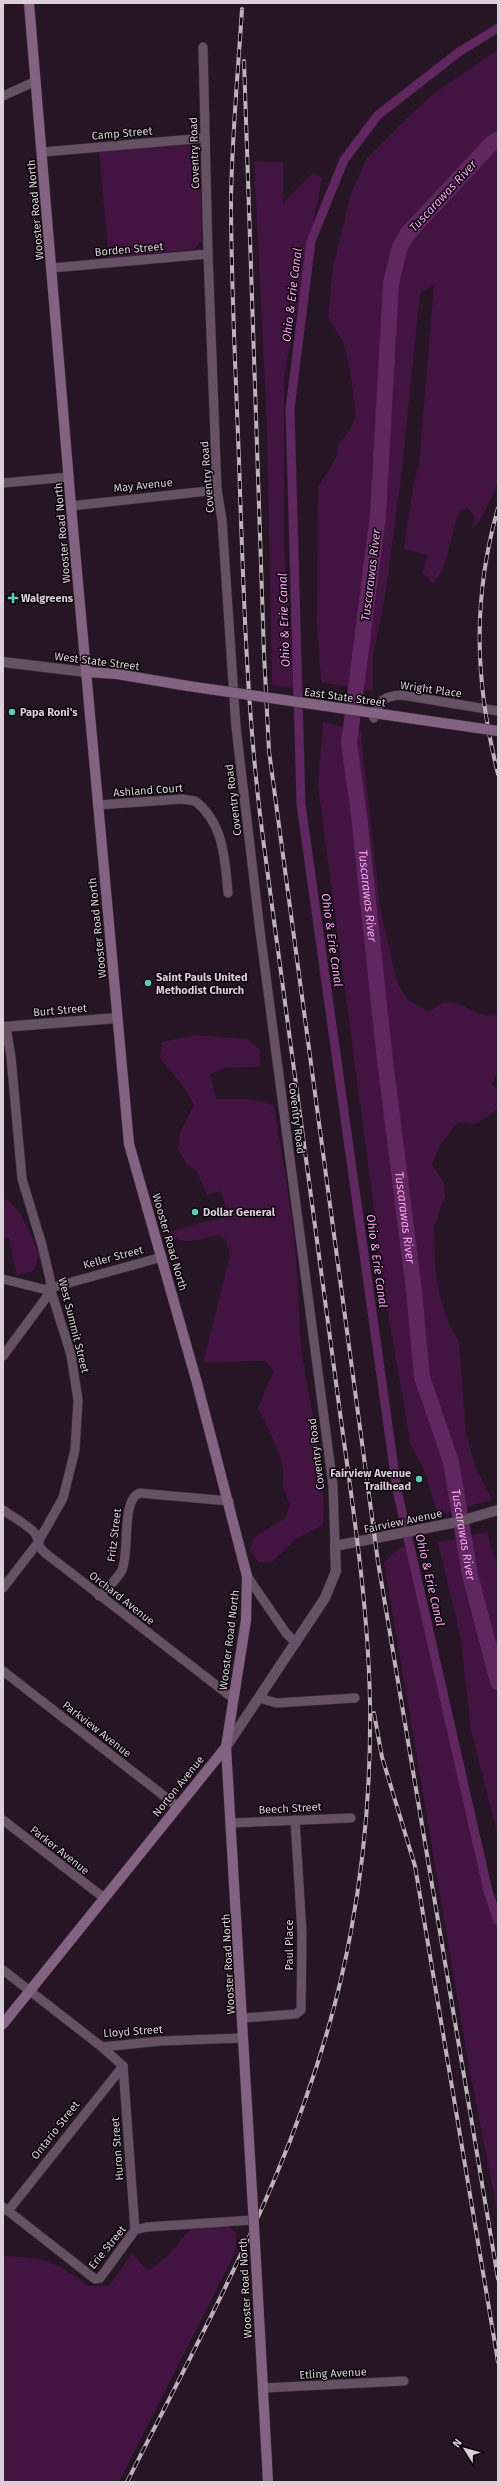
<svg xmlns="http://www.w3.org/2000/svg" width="501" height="2485" font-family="'Fira Sans',sans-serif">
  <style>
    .green { fill: #431342 }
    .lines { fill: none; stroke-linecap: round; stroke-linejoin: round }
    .canal { stroke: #60265f; stroke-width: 9 }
    .river { stroke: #60265f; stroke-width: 16 }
    .minor-casing { stroke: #3c303b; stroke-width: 10 }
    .tertiary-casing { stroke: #3c303b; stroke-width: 11 }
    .secondary-casing { stroke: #3c303b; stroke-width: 11 }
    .minor { stroke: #655163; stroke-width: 9 }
    .tertiary { stroke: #655163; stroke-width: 10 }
    .secondary { stroke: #846382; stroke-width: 10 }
    .rail-casing { stroke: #beb1bc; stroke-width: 4 }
    .rail { stroke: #0b050b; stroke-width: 2.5; stroke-dasharray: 8; stroke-linecap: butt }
    .secondary-bridge-casing { stroke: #3c303b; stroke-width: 11; stroke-linecap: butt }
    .secondary-bridge { stroke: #846382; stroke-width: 10 }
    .poi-dot { fill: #5eceb8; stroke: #0b050b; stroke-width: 1.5 }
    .labels { text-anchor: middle; stroke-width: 3; stroke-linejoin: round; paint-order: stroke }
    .street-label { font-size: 11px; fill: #dbcfd9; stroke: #0b050b }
    .poi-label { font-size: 11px; font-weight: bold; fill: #dbcfd9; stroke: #0b050b; text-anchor: start }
    .water-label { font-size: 12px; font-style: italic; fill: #faa3f5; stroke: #0b050b }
  </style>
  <rect width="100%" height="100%" fill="#261625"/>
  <g class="green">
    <path d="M498 50V482L481 520 471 529 475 518 468 508 459 511 443 569 433 584 423 573 427 555 404 549 414 482 419 465 434 285 420 293 402 469 386 591 373 656V691L321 682 317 623 318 487 337 456 338 446 351 428 356 415 350 370 343 341 328 318 333 266 351 193 367 158 401 124 433 94Z"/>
    <path d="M196 142 200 148 202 240 194 249 109 260 99 150Z"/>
    <path d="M254 161 283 162V203L313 173 322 178 284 376V551L295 688 272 685 267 426Z"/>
    <path d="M323 722 363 732 361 738 380 907 397 982 407 999 429 1012C433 1009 438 1005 443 1003 463 998 479 1022 498 1014V1072L491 1084 498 1090V1109L476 1124 458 1122 440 1145 432 1165 444 1183 445 1196 434 1227 435 1270 441 1300 449 1324 459 1342 466 1434 476 1468 492 1500 438 1515 423 1467 411 1445 387 1308 318 785Z"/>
    <path d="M196 1035 247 1039 260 1050V1067L225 1068 210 1074 216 1099C237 1099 255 1097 274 1106 282 1157 292 1208 296 1259 299 1293 298 1329 303 1362 312 1416 327 1470 323 1525L296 1539 271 1563 258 1562 250 1550 254 1537 285 1518 290 1505 283 1487V1469L275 1443 258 1408 274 1371 266 1361C244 1360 224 1364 203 1362L230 1254 226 1240 218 1235C202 1239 180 1247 167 1232L228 1216 221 1191 207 1195 197 1172 186 1163 178 1149 180 1133 194 1105 186 1090 160 1058 162 1042Z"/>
    <path d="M3 1198C23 1207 30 1235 39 1254L34 1271 17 1275 9 1238 3 1239Z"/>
    <path d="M487 1532 498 1570V1836L471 1730 461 1640 438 1542Z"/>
    <path d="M399 1547 411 1548 488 1891 498 1921V2215L470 2072 384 1563Z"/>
    <path d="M225 2222 236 2233V2251L119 2482H3V2256C44 2257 57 2262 89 2286L110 2285 132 2253 148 2271 167 2257 195 2224Z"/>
  </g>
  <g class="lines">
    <path class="canal" d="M498 28 459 52 378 115 344 160 311 241 290 409 301 804 397 1490 488 1891 498 1921"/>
    <path class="river" id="s1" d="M498 140 492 143 408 233 400 247 391 283 378 515 349 743 359 815 384 1052 414 1291 422 1377 451 1462 470 1575 498 1682"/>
    <defs>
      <g id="minor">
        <path d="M203 47 208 254 217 490 222 520 236 727 260 931 333 1486 335 1546"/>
        <path d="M3 96 36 81"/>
        <path d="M43 152 205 138"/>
        <path d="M52 268 208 254"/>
        <path d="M3 483 69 477"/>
        <path d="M71 506 217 490"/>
        <path d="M374 718C378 700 384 696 402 695L498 711"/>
        <path d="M98 805 182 799 195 801C224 823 225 860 228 893"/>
        <path d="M3 1279 51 1291"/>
        <path d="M3 1356 54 1287 162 1257"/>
        <path d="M3 1510C10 1515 33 1528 36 1535 40 1543 36 1544 44 1552L234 1699"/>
        <path d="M247 1576 286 1633 296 1643"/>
        <path d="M3 1588 37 1544 63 1498 75 1450 78 1400 71 1355 51 1291 50 1279 42 1245 22 1179 11 1057 6 1027"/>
        <path d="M99 1596C107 1588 117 1580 122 1570 130 1552 121 1501 139 1493L229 1501"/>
        <path d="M3 1671 177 1806"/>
        <path d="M259 1698 277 1703 355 1698"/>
        <path d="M3 1820 103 1897"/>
        <path d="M230 1823 351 1818"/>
        <path d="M3 1970 102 2047 161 2041 242 2038"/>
        <path d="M243 2018 296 2014 301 2010 302 1933 295 1820"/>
        <path d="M102 2047 123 2066"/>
        <path d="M123 2066 135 2230"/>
        <path d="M3 2207 95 2279 100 2278 135 2230 147 2227 253 2220"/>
        <path d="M8 2211 123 2066"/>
        <path d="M263 2388 404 2381"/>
      </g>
      <g id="tertiary">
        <path d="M3 662 86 672"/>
        <path d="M3 1027 117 1018"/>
        <path d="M226 1747 325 1598 336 1571 335 1546 457 1522 498 1510"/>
      </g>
      <g id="secondary">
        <path d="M29 3 71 506 129 1144 197 1383 247 1576 246 1620 226 1747 253 2209"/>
        <path d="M86 672 117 674 188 686"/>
        <path d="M3 2024 226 1747"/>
        <path d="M256 2261 268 2482"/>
      </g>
    </defs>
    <use href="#minor" class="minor-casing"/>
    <use href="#tertiary" class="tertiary-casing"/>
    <use href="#secondary" class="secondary-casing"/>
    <use href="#minor" class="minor"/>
    <use href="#tertiary" class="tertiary"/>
    <use href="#secondary" class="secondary"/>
    <defs>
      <g id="rail">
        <path d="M244 61 264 654 269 751 378 1562 498 2279"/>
        <path d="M498 508C472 600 475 682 498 774"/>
        <path d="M374 1713 382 1757 415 1866 498 2362"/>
        <path d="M127 2482C217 2303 315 2131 351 1931 365 1856 371 1780 370 1703 368 1593 349 1484 335 1375 312 1198 287 1022 264 846 248 728 244 610 240 491 237 394 231 296 231 199 232 136 238 72 242 9"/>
      </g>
    </defs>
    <use href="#rail" class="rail-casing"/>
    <use href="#rail" class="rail"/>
    <defs>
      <g id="secondary-bridge">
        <path d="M188 686 498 731"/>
        <path d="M253 2209 256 2261"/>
      </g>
    </defs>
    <use href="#secondary-bridge" class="secondary-bridge-casing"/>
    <use href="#secondary-bridge" class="secondary-bridge"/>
  </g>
  <g class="poi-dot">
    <path d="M11 592h4v4h4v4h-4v4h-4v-4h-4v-4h4z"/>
    <circle cx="12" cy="712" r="4"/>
    <circle cx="148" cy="983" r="4"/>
    <circle cx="195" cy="1212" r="4"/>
    <circle cx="419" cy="1479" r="4"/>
  </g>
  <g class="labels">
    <g class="street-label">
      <text transform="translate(122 133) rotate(-5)" y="4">Camp Street</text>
      <text transform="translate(194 153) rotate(-92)" y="4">Coventry Road</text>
      <text transform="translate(35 210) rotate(-95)" y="4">Wooster Road North</text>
      <text transform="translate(129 249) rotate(-5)" y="4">Borden Street</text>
      <text transform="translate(207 477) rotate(-95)" y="4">Coventry Road</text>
      <text transform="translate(143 485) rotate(-6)" y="4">May Avenue</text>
      <text transform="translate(62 533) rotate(-95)" y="4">Wooster Road North</text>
      <text transform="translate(97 661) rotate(7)" y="4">West State Street</text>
      <text transform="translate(431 689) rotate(8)" y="4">Wright Place</text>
      <text transform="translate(345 697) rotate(8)" y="4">East State Street</text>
      <text transform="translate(148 790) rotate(-4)" y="4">Ashland Court</text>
      <text transform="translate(233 800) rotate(-97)" y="4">Coventry Road</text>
      <text transform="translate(97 928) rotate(-96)" y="4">Wooster Road North</text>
      <text transform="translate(60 1010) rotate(-5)" y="4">Burt Street</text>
      <text transform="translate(297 1118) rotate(83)" y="4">Coventry Road</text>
      <text transform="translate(170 1242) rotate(74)" y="4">Wooster Road North</text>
      <text transform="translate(113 1257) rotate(-15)" y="4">Keller Street</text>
      <text transform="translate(74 1325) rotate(76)" y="4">West Summit Street</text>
      <text transform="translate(316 1454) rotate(-97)" y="4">Coventry Road</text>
      <text transform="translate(403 1521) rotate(-12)" y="4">Fairview Avenue</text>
      <text transform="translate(114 1535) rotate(-83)" y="4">Fritz Street</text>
      <text transform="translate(122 1598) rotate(38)" y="4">Orchard Avenue</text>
      <text transform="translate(229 1640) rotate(-83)" y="4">Wooster Road North</text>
      <text transform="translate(97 1729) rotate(38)" y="4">Parkview Avenue</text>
      <text transform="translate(178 1786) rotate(-51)" y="4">Norton Avenue</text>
      <text transform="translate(290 1808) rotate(-3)" y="4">Beech Street</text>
      <text transform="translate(60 1850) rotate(38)" y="4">Parker Avenue</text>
      <text transform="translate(289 1945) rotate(-90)" y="4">Paul Place</text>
      <text transform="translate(228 1964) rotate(-93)" y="4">Wooster Road North</text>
      <text transform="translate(133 2031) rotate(-4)" y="4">Lloyd Street</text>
      <text transform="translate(55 2130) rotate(-52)" y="4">Ontario Street</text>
      <text transform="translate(117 2149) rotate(-94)" y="4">Huron Street</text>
      <text transform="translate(107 2247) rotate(-51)" y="4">Erie Street</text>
      <text transform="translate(245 2288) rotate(-93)" y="4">Wooster Road North</text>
      <text transform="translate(333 2373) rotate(-3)" y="4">Etling Avenue</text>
    </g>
    <g class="poi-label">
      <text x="21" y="602">Walgreens</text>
      <text x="20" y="716">Papa Roni's</text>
      <text x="156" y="981">Saint Pauls United<tspan x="156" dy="13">Methodist Church</tspan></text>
      <text x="203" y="1216">Dollar General</text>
      <text x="411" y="1477" text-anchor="end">Fairview Avenue<tspan x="411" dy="13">Trailhead</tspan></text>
    </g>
    <g class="water-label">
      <text transform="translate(443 196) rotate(-47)" y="4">Tuscarawas River</text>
      <text transform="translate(292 295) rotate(-83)" y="4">Ohio &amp; Erie Canal</text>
      <text transform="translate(371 575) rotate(-83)" y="4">Tuscarawas River</text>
      <text transform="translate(284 620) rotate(-92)" y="4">Ohio &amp; Erie Canal</text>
      <text dy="4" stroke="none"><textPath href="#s1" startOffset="799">Tuscarawas River</textPath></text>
      <text transform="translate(332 940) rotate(82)" y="4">Ohio &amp; Erie Canal</text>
      <text dy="4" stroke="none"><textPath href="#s1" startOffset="1123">Tuscarawas River</textPath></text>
      <text transform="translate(377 1261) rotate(82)" y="4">Ohio &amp; Erie Canal</text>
      <text dy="4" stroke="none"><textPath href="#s1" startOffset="1447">Tuscarawas River</textPath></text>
      <text transform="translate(430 1580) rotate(77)" y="4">Ohio &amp; Erie Canal</text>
    </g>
  </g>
  <rect width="501" height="2485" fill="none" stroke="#dbcfd9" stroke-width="8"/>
  <g transform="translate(465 2449) rotate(307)" stroke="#0b050b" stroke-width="3" paint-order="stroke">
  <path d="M0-3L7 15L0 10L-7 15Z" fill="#dbcfd9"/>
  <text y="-6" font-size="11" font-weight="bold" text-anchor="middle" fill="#dbcfd9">N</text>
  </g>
</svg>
